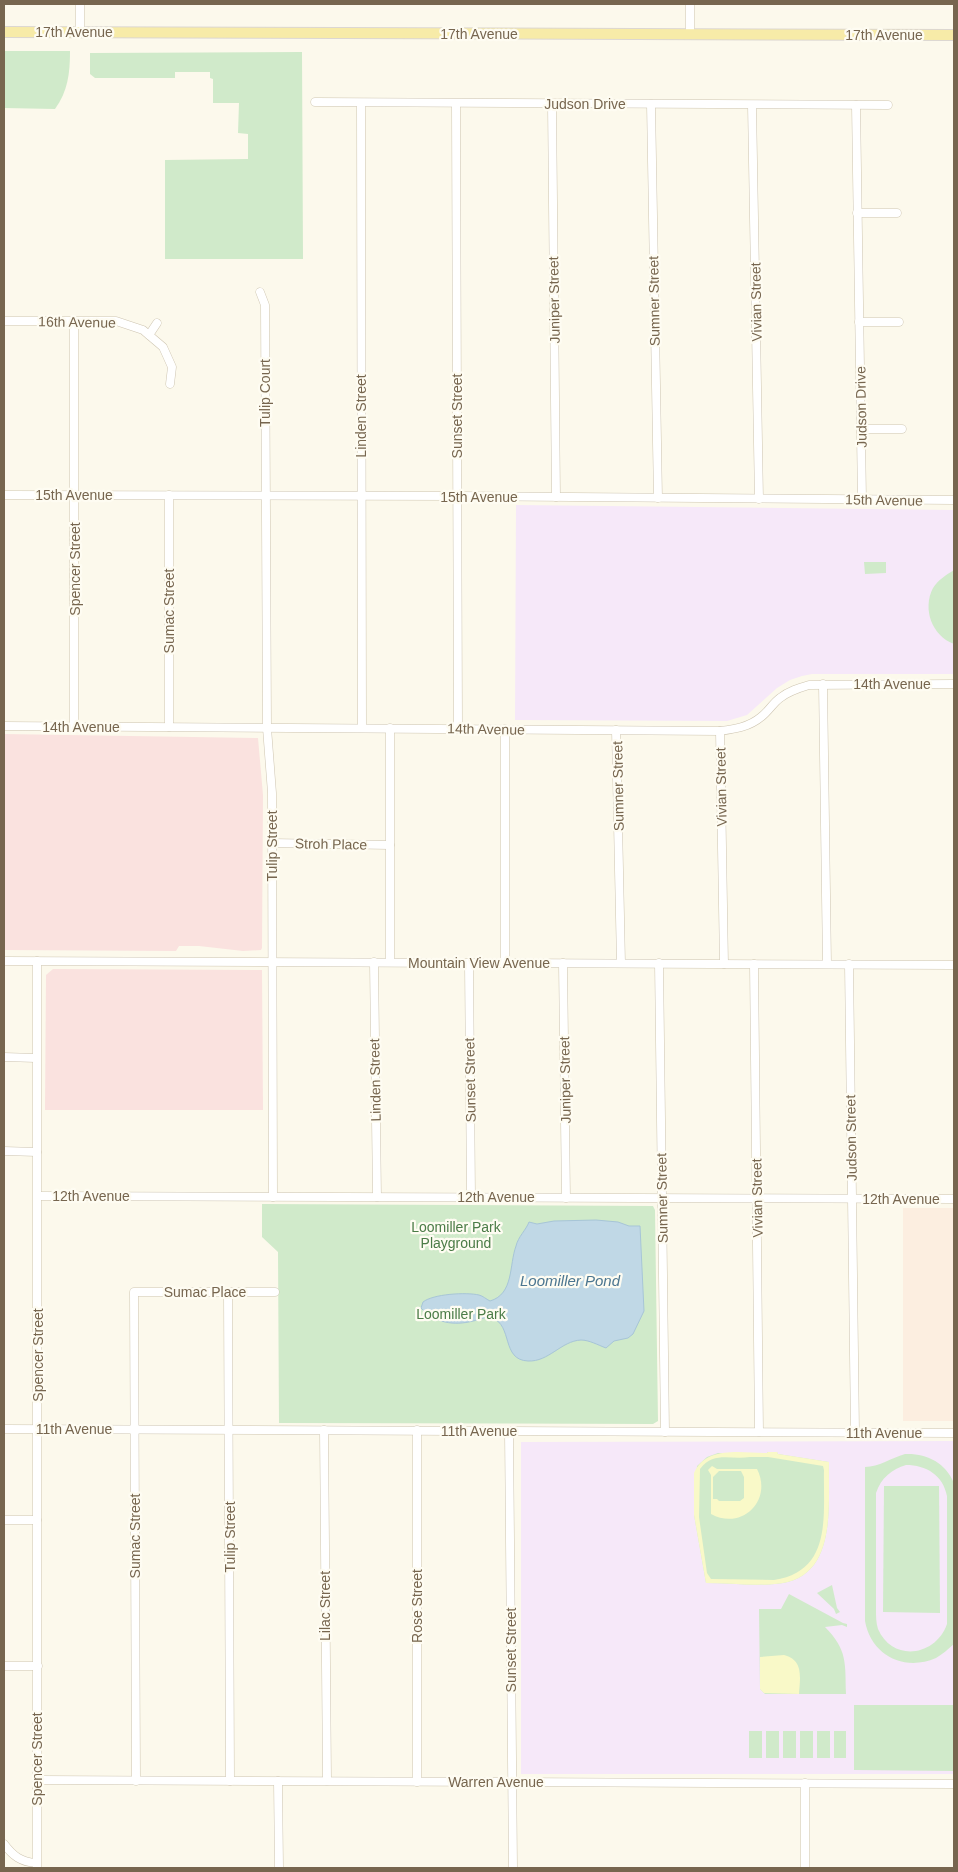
<svg xmlns="http://www.w3.org/2000/svg" width="958" height="1872" font-family="Helvetica,sans-serif">
  <style>
    .commercial { fill: #fceee0 }
    .education { fill: #f6e8f9 }
    .medical { fill: #fae2df }
    .green { fill: #d0eaca; fill-rule: evenodd }
    .sand { fill: #f9f9c8; fill-rule: evenodd }
    .water { fill: #c0d8e6; stroke: #a7c5d7 }
    .lines { fill: none; stroke-linecap: round; stroke-linejoin: round }
    .minor-casing { stroke: #cec5b1; stroke-width: 9 }
    .major-casing { stroke: #dcd7d1; stroke-width: 12 }
    .minor { stroke: #fff; stroke-width: 8 }
    .major { stroke: #f7eba8; stroke-width: 10 }
    .labels { text-anchor: middle; stroke-width: 4.5; stroke-linejoin: round; paint-order: stroke }
    .street-label { font-size: 14px; fill: #77664f; stroke: #fefcf2 }
    .park-label { font-size: 14px; fill: #4b7c47; stroke: #fefcf2 }
    .water-label { font-size: 15px; font-style: italic; fill: #4c7690; stroke: #fefcf2 }
  </style>
  <rect width="100%" height="100%" fill="#fcf9ec"/>
  <rect class="commercial" x="903" y="1208" width="51" height="213"/>
  <g class="education">
    <path d="M516 505 954 510V674H812L802 676 790 680 777 688 747 715 727 721 515 720Z"/>
    <path d="M954 1441V1774H521V1442Z"/>
  </g>
  <g class="medical">
    <path d="M4 734 258 738 263 795 262 948 261 950 243 951 199 946H179L176 951 4 950Z"/>
    <path d="M53 969 262 970 263 1110H45L46 975Z"/>
  </g>
  <g class="green">
    <path d="M4 51H70C70 73 68 91 55 109L4 108Z"/>
    <path d="M302 52 303 259H165V160L248 159V134L238 133 239 103H213V79L210 78V72H175V78H95L90 74V53Z"/>
    <path d="M864 562H886V573L865 574Z"/>
    <path d="M954 570V644C932 636 922 609 933 588 938 580 946 575 954 570Z"/>
    <path d="M262 1204 653 1206 655 1210 658 1421 653 1424 279 1423 278 1252 262 1237Z"/>
    <path d="M768 1452H777L778 1454 829 1462C828 1507 838 1580 775 1584 752 1586 729 1583 706 1583L694 1515 697 1466 707 1457 718 1453H767Z"/>
    <path d="M905 1454C926 1453 945 1462 954 1483V1644C948 1649 943 1654 936 1658 904 1672 871 1655 865 1621V1467C879 1467 891 1458 905 1454ZM906 1465C926 1465 943 1475 947 1496V1624C936 1656 893 1663 878 1629 876 1623 876 1616 876 1610V1493C881 1478 892 1469 906 1465Z"/>
    <path d="M884 1486H939L940 1613 883 1612Z"/>
    <path d="M832 1585 837 1608 840 1612 836 1614 834 1609 817 1593Z"/>
    <path d="M789 1594 843 1623 847 1624V1627L842 1625 825 1627C848 1650 845 1664 846 1694H765L760 1689 759 1609H781Z"/>
    <path d="M854 1705H954V1771L854 1770Z"/>
    <rect x="749" y="1731" width="13" height="27"/>
    <rect x="766" y="1731" width="13" height="27"/>
    <rect x="783" y="1731" width="13" height="27"/>
    <rect x="800" y="1731" width="13" height="27"/>
    <rect x="817" y="1731" width="13" height="27"/>
    <rect x="834" y="1731" width="12" height="27"/>
  </g>
  <g class="sand">
    <path d="M768 1452H777L778 1454 829 1462C828 1507 838 1580 775 1584 752 1586 729 1583 706 1583L694 1515V1473C706 1445 743 1453 767 1453ZM750 1457H768L823 1466 824 1470C823 1515 833 1571 774 1580L711 1579 707 1573 699 1517 700 1469C714 1451 729 1460 750 1457Z"/>
    <path d="M712 1466 717 1469H757C773 1500 742 1531 711 1514V1475L708 1470ZM719 1471H741L744 1477V1498L740 1501H719L717 1499H713V1477Z"/>
    <path d="M784 1655C804 1660 800 1678 799 1694L764 1693 760 1689V1657Z"/>
  </g>
  <path class="water" d="M596 1220 618 1222 629 1226H640L644 1311 633 1334 628 1338 614 1341 606 1348C598 1345 589 1340 581 1340 561 1341 549 1362 528 1361 501 1360 513 1325 492 1318 485 1316 480 1320 473 1321 454 1326 435 1323 421 1308L423 1302C433 1294 466 1292 479 1295 483 1296 486 1299 490 1301 514 1294 509 1265 516 1246 518 1237 526 1230 529 1222L537 1224 554 1221Z"/>
  <g class="lines">
    <defs>
      <g id="minor">
        <path d="M80 4V32"/>
        <path d="M690 4V34"/>
        <path d="M315 102 888 105"/>
        <path d="M361 103 362 728"/>
        <path d="M456 104 458 728"/>
        <path d="M552 104 556 497"/>
        <path d="M651 104 658 498"/>
        <path d="M752 105 759 499"/>
        <path d="M856 105 862 500"/>
        <path d="M857 213H897"/>
        <path d="M260 292 265 305 267 728 272 793 273 1197"/>
        <path d="M4 321H116L143 330 163 347 172 367 170 384"/>
        <path d="M74 321V726"/>
        <path d="M859 322H899"/>
        <path d="M149 335 157 323"/>
        <path d="M861 429H902"/>
        <path d="M4 495 457 496 954 500"/>
        <path d="M169 495V727"/>
        <path d="M823 684 827 964"/>
        <path d="M4 726 720 731C735 729 749 727 761 717 768 712 773 703 780 698 789 691 799 688 809 685L954 684"/>
        <path d="M505 729V963"/>
        <path d="M616 730 621 963"/>
        <path d="M720 731 724 964"/>
        <path d="M272 843 390 845"/>
        <path d="M4 961 954 965"/>
        <path d="M374 962 377 1197"/>
        <path d="M390 962V728"/>
        <path d="M469 963 471 1197"/>
        <path d="M563 963 566 1198"/>
        <path d="M659 963 665 1432"/>
        <path d="M754 964 759 1432"/>
        <path d="M849 964 855 1432"/>
        <path d="M4 1057 36 1058"/>
        <path d="M4 1151 37 1152"/>
        <path d="M38 1196 954 1199"/>
        <path d="M228 1292 230 1781"/>
        <path d="M4 1429 954 1433"/>
        <path d="M324 1430 327 1781"/>
        <path d="M509 1431 513 1868"/>
        <path d="M4 1520H37"/>
        <path d="M4 1666H38"/>
        <path d="M38 1780 954 1784"/>
        <path d="M136 1781 134 1292H275"/>
        <path d="M278 1781 279 1868"/>
        <path d="M417 1782V1430"/>
        <path d="M805 1783V1868"/>
        <path d="M4 1844C13 1856 21 1862 36 1863"/>
        <path d="M37 1868V961"/>
      </g>
      <path id="major" d="M4 32 954 35"/>
    </defs>
    <use href="#minor" class="minor-casing"/>
    <use href="#major" class="major-casing"/>
    <use href="#minor" class="minor"/>
    <use href="#major" class="major"/>
  </g>
  <g class="labels">
    <g class="street-label">
      <text x="74" y="37">17th Avenue</text>
      <text x="479" y="39">17th Avenue</text>
      <text x="884" y="40">17th Avenue</text>
      <text x="585" y="109">Judson Drive</text>
      <text transform="translate(554 300) rotate(-91)" y="5">Juniper Street</text>
      <text transform="translate(654 301) rotate(-91)" y="5">Sumner Street</text>
      <text transform="translate(756 302) rotate(-91)" y="5">Vivian Street</text>
      <text transform="translate(77 322) rotate(1)" y="5">16th Avenue</text>
      <text transform="translate(265 393) rotate(-90)" y="5">Tulip Court</text>
      <text transform="translate(861 407) rotate(-91)" y="5">Judson Drive</text>
      <text transform="translate(361 416) rotate(-90)" y="5">Linden Street</text>
      <text transform="translate(457 416) rotate(-90)" y="5">Sunset Street</text>
      <text x="74" y="500">15th Avenue</text>
      <text x="479" y="502">15th Avenue</text>
      <text transform="translate(884 500) rotate(1)" y="5">15th Avenue</text>
      <text transform="translate(75 569) rotate(-90)" y="5">Spencer Street</text>
      <text transform="translate(169 611) rotate(-90)" y="5">Sumac Street</text>
      <text x="892" y="689">14th Avenue</text>
      <text x="81" y="732">14th Avenue</text>
      <text transform="translate(486 729) rotate(1)" y="5">14th Avenue</text>
      <text transform="translate(618 786) rotate(-91)" y="5">Sumner Street</text>
      <text transform="translate(721 787) rotate(-91)" y="5">Vivian Street</text>
      <text transform="translate(331 844) rotate(1)" y="5">Stroh Place</text>
      <text transform="translate(272 846) rotate(-90)" y="5">Tulip Street</text>
      <text x="479" y="968">Mountain View Avenue</text>
      <text transform="translate(375 1080) rotate(-91)" y="5">Linden Street</text>
      <text transform="translate(470 1080) rotate(-91)" y="5">Sunset Street</text>
      <text transform="translate(565 1080) rotate(-91)" y="5">Juniper Street</text>
      <text transform="translate(851 1138) rotate(-91)" y="5">Judson Street</text>
      <text x="91" y="1201">12th Avenue</text>
      <text x="496" y="1202">12th Avenue</text>
      <text transform="translate(662 1198) rotate(-91)" y="5">Sumner Street</text>
      <text transform="translate(757 1198) rotate(-91)" y="5">Vivian Street</text>
      <text x="901" y="1204">12th Avenue</text>
      <text x="205" y="1297">Sumac Place</text>
      <text transform="translate(38 1355) rotate(-90)" y="5">Spencer Street</text>
      <text x="74" y="1434">11th Avenue</text>
      <text x="479" y="1436">11th Avenue</text>
      <text x="884" y="1438">11th Avenue</text>
      <text transform="translate(135 1536) rotate(-90)" y="5">Sumac Street</text>
      <text transform="translate(230 1537) rotate(-90)" y="5">Tulip Street</text>
      <text transform="translate(325 1606) rotate(-90)" y="5">Lilac Street</text>
      <text transform="translate(417 1606) rotate(-90)" y="5">Rose Street</text>
      <text transform="translate(511 1650) rotate(-90)" y="5">Sunset Street</text>
      <text transform="translate(37 1759) rotate(-90)" y="5">Spencer Street</text>
      <text x="496" y="1787">Warren Avenue</text>
    </g>
    <g class="park-label">
      <text x="456" y="1232">Loomiller Park<tspan x="456" dy="16">Playground</tspan></text>
      <text x="461" y="1319">Loomiller Park</text>
    </g>
    <g class="water-label">
      <text x="570" y="1286">Loomiller Pond</text>
    </g>
  </g>
  <rect width="958" height="1872" fill="none" stroke="#77664f" stroke-width="10"/>
</svg>
